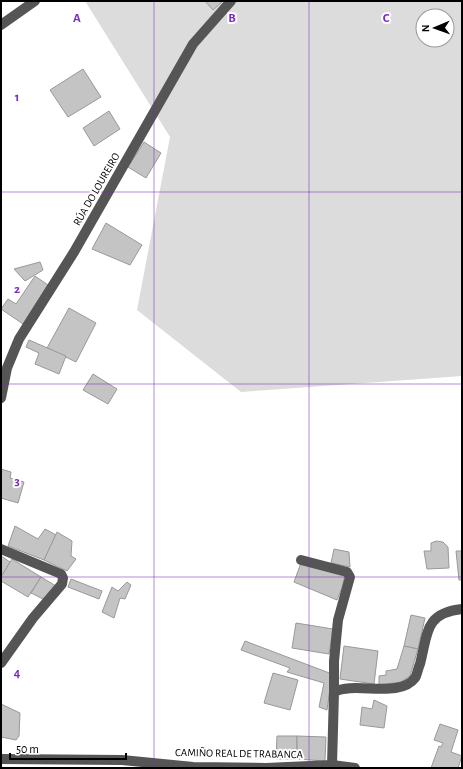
<svg xmlns="http://www.w3.org/2000/svg" width="463" height="769" font-family="'Alegreya Sans',sans-serif">
  <style>
    .green { fill: #dcdcdc; fill-rule: evenodd }
    .building { fill: #c4c4c4; stroke: #999 }
    .lines { fill: none; stroke-linecap: round; stroke-linejoin: round }
    .minor { stroke: #555; stroke-width: 10 }
    .grid { fill: none; stroke: #7b2cbf; stroke-width: 1; stroke-opacity: 0.55 }
    .labels { text-anchor: middle; stroke-width: 4; stroke-linejoin: round; paint-order: stroke }
    .street-label { font-size: 11px; fill: #000; stroke: #fff }
    .grid-label { font-size: 13px; text-anchor: middle; font-weight: bold; fill: #7b2cbf; stroke: #fff; stroke-width: 4; stroke-linejoin: round; paint-order: stroke }
  </style>
  <rect width="100%" height="100%" fill="#fff"/>
  <path class="green" d="M85 1H462V376L241 392 137 310 170 137ZM423 16H447V40H423Z"/>
  <g class="building">
    <path d="M205 1H223L213 10Z"/>
    <path d="M83 69 101 97 68 117 50 90Z"/>
    <path d="M109 111 120 129 94 146 83 128Z"/>
    <path d="M144 142 161 153 146 178 128 167Z"/>
    <path d="M106 223 142 245 130 265 92 249Z"/>
    <path d="M40 262 43 270 25 281 14 269Z"/>
    <path d="M35 276 48 285 23 324 1 309 8 299 16 304Z"/>
    <path d="M69 308 96 323 76 362 47 348Z"/>
    <path d="M29 340 66 356 59 374 35 364 39 353 26 347Z"/>
    <path d="M93 374 117 389 108 404 83 390Z"/>
    <path d="M1 469 11 472 10 478 24 482 18 503 1 498Z"/>
    <path d="M15 526 38 539 45 529 56 535 44 560 8 546Z"/>
    <path d="M57 532 72 541 71 556 76 559 67 571 44 560Z"/>
    <path d="M436 541 443 542 448 547 449 568 427 569 424 551H431V543Z"/>
    <path d="M334 549 349 552 350 567 331 563Z"/>
    <path d="M456 551H462V580H459Z"/>
    <path d="M1 556 10 562 2 576 1 575Z"/>
    <path d="M12 559 41 577 28 597 1 581V577Z"/>
    <path d="M301 563 345 575 342 588 337 600 294 582Z"/>
    <path d="M41 577 56 586 43 599 31 593Z"/>
    <path d="M71 579 102 591 99 599 68 587Z"/>
    <path d="M127 582 131 585 125 599 120 598 114 618 102 612 112 587 118 591Z"/>
    <path d="M411 615 425 618 418 649 404 646Z"/>
    <path d="M296 623 333 629 329 654 292 648Z"/>
    <path d="M245 641 332 674 327 710 319 707 324 683 287 672 290 668 241 650Z"/>
    <path d="M344 646 378 651 374 684 340 679Z"/>
    <path d="M404 646 418 649 410 676 401 682 379 685V676L386 675V671L397 669Z"/>
    <path d="M273 673 298 680 290 710 264 703Z"/>
    <path d="M374 700 387 706 384 728 360 725 362 707 372 709Z"/>
    <path d="M1 704 20 713 19 736 16 740 1 737Z"/>
    <path d="M440 724 458 730 451 752 462 756 458 768H431L439 746 441 747 443 743 434 740Z"/>
    <path d="M277 736H297V759H276Z"/>
    <path d="M297 736 326 737 325 761 297 759Z"/>
  </g>
  <g class="lines">
    <g class="minor">
      <path d="M1 25 35 1"/>
      <path d="M1 398 7 368 19 339 74 252 193 44 231 1"/>
      <path d="M1 549 61 574 63 578 62 584 33 618 1 663"/>
      <path d="M301 560 347 572 350 577 338 620 334 661V692"/>
      <path d="M1 759 122 760 193 767 266 768 332 765 355 768"/>
      <path d="M332 765 334 692C355 681 399 699 415 678 417 675 418 668 420 664 428 634 424 613 462 609"/>
    </g>
  </g>
  <path class="grid" d="M154 1V768M309 1V768M1 192H462M1 384H462M1 577H462"/>
  <g class="labels">
    <g class="street-label">
      <text transform="translate(96 189) rotate(-60)" y="4">RÚA DO LOUREIRO</text>
      <text transform="translate(239 753) rotate(1)" y="4">CAMIÑO REAL DE TRABANCA</text>
    </g>
  </g>
  <g class="grid-label">
    <text x="77" y="22">A</text>
    <text x="232" y="22">B</text>
    <text x="386" y="22">C</text>
    <text x="17" y="101">1</text>
    <text x="17" y="293">2</text>
    <text x="17" y="485">3</text>
    <text x="17" y="677">4</text>
  </g>
  <rect width="463" height="769" fill="none" stroke="#000000" stroke-width="4"/>
  <g transform="translate(435 28) rotate(268)"><circle r="19" fill="#ffffff" stroke="#999999"/>
  <path d="M0-3L7 15L0 10L-7 15Z" fill="#000000"/>
  <text y="-6" font-size="11" font-weight="bold" text-anchor="middle" fill="#000000">N</text>
  </g>
  <path d="M10 753v6h116v-6" fill="none" stroke="#000000" stroke-width="2"/>
  <text x="16" y="753" font-size="12" fill="#000000" stroke="#ffffff" stroke-width="3" paint-order="stroke">50 m</text>
</svg>
